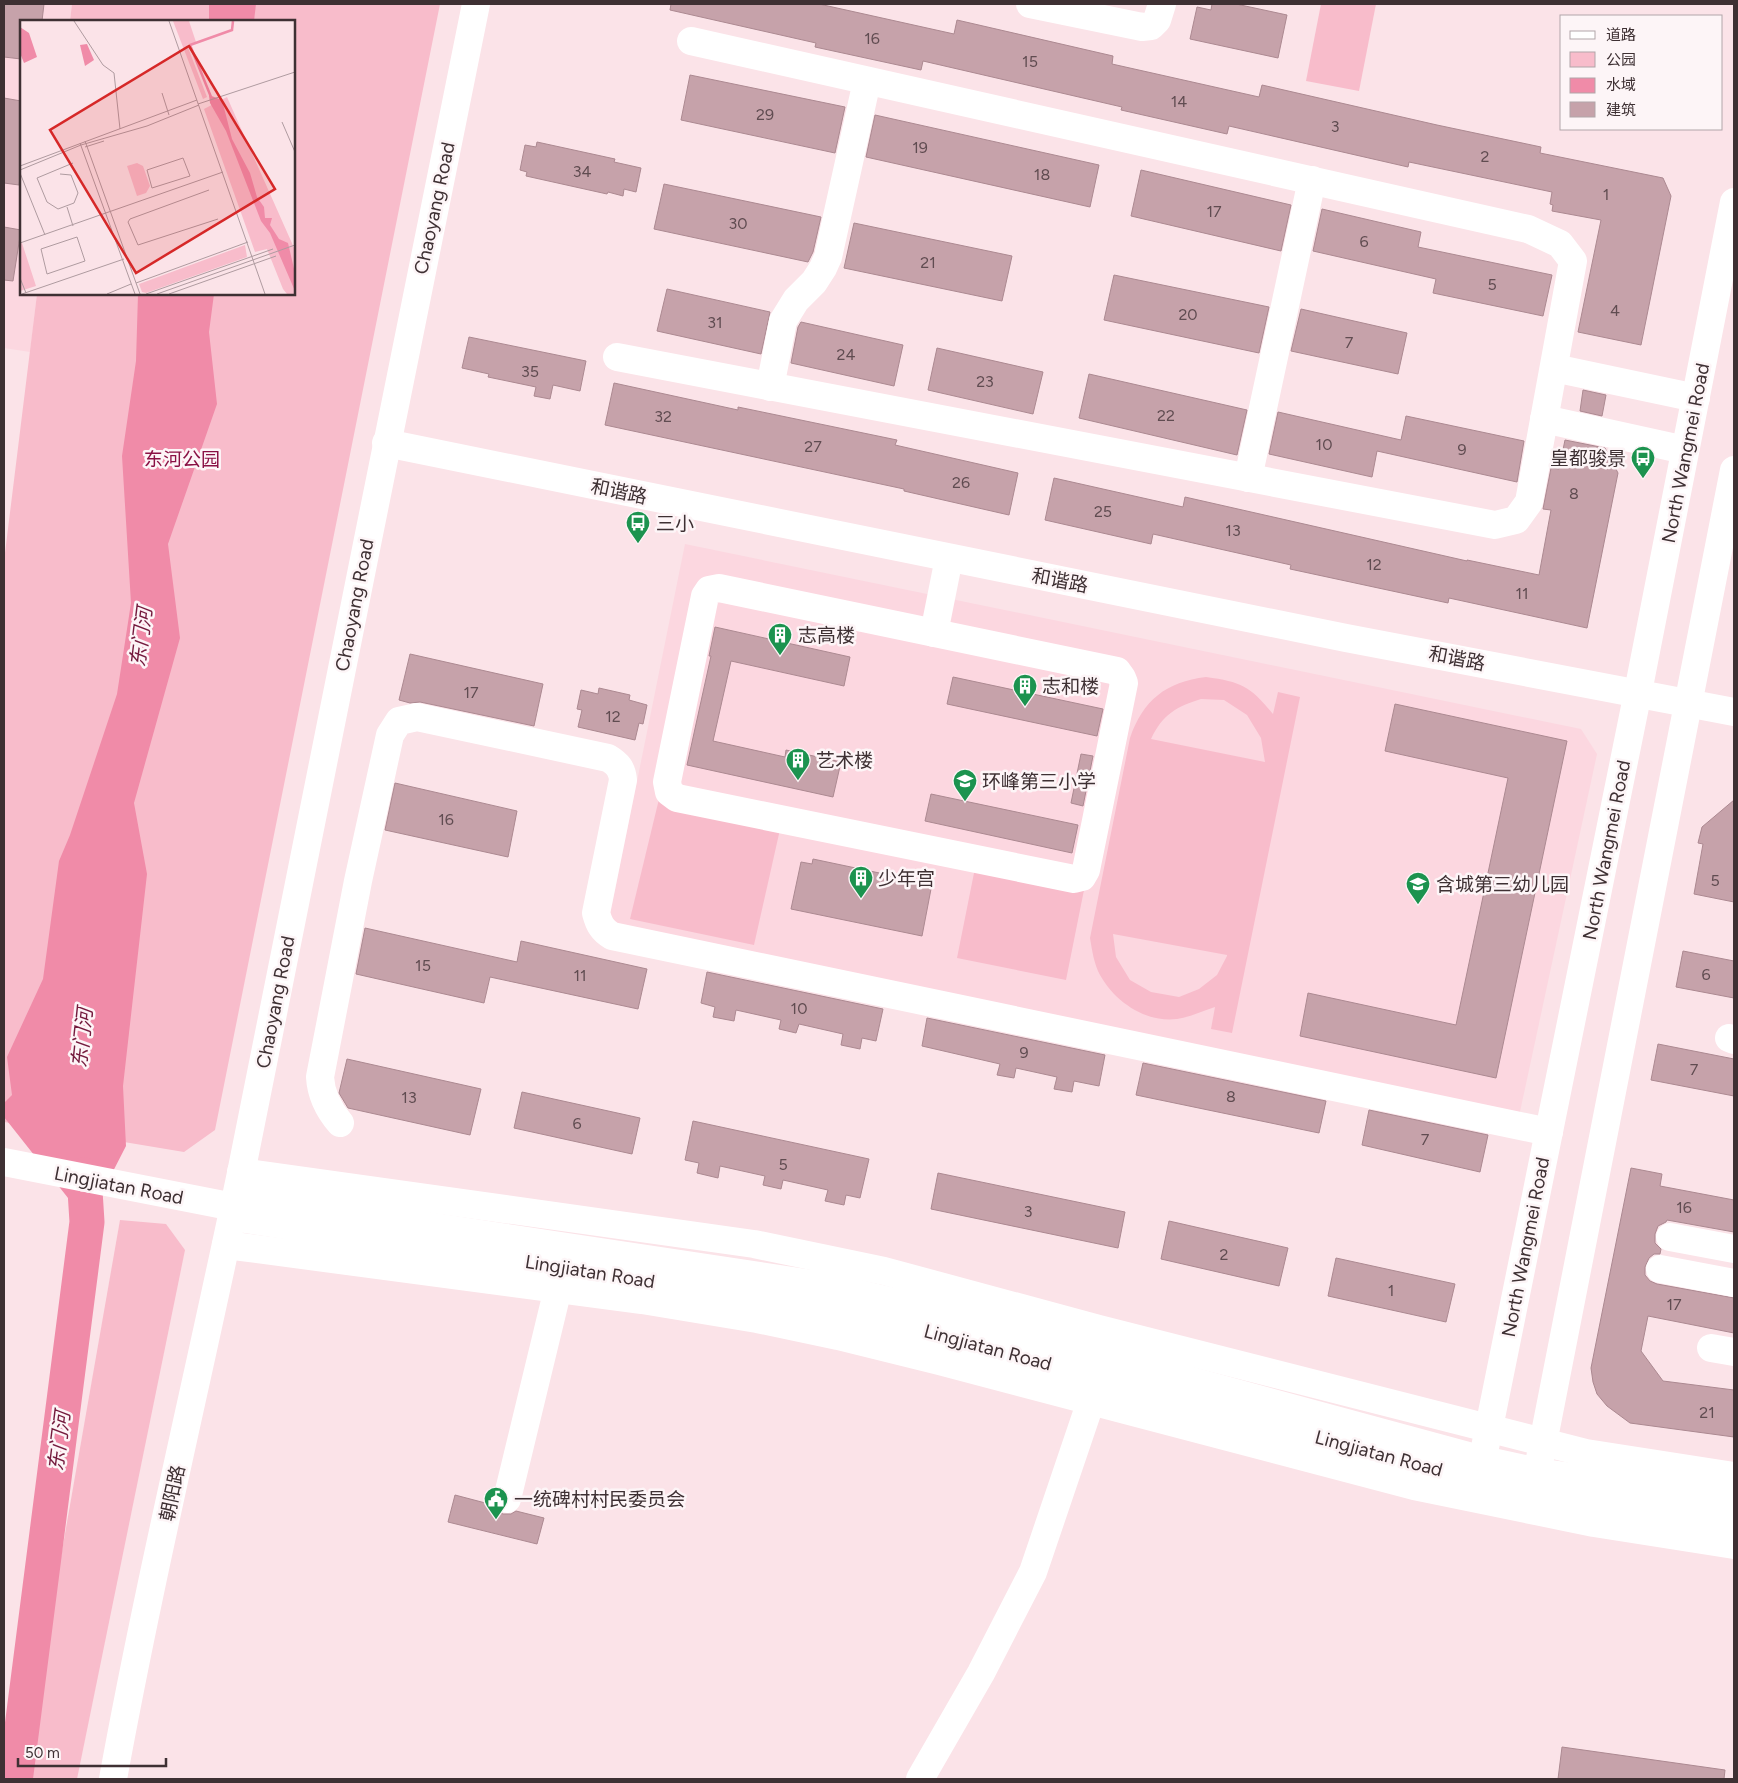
<svg xmlns="http://www.w3.org/2000/svg" width="1738" height="1783" font-family="Figtree,'Noto Sans SC',sans-serif">
  <style>
    .built { fill: #fcd7e0 }
    .green { fill: #f8bccb; fill-rule: evenodd }
    .water { fill: #f08ba8 }
    .lines { fill: none; stroke-linecap: round; stroke-linejoin: round }
    .river { stroke: #f08ba8; stroke-width: 35 }
    .building { fill: #c6a2aa; stroke: #ac8991 }
    .minor { stroke: #fff; stroke-width: 28 }
    .major { stroke: #fff; stroke-width: 28 }
    .labels { text-anchor: middle; stroke-width: 5; stroke-linejoin: round; paint-order: stroke }
    .number-label { font-size: 16px; fill: #604c51 }
    .street-label { font-size: 19px; fill: #3e3033; stroke: #fdf5f7 }
    .poi-label { font-size: 19px; fill: #3e3033; stroke: #fdf5f7; text-anchor: start }
    .park-label { font-size: 19px; fill: #8a1145; stroke: #fdf5f7 }
    .water-label { font-size: 20px; font-style: italic; fill: #741a3d; stroke: #fdf5f7 }
    .inset-river { fill: none; stroke: #f08ba8; stroke-width: 2.5 }
    .inset-road { fill: none; stroke: #af9ba0; stroke-width: 1 }
    .view { fill: #d62828; fill-opacity: 0.15; stroke: #d62828; stroke-width: 2.5 }
    .inset-edge { fill: none; stroke: #3e3033; stroke-width: 2.5 }
  </style>
  <rect width="100%" height="100%" fill="#fbe3e8"/>
  <g class="built">
    <path d="M4 4H72L70 21H21V294H37L30 352 4 348Z"/>
    <path d="M685 544 1581 729 1597 754 1518 1121 608 925Z"/>
  </g>
  <g class="green">
    <path d="M72 4H440L215 1130 184 1152 4 1122V561L37 294H294V21H70Z"/>
    <path d="M1321 4H1376L1359 91 1306 81Z"/>
    <path d="M1206 677C1242 682 1250 686 1273 714L1278 692 1300 697 1232 1033 1211 1029 1215 1007C1203 1011 1190 1017 1177 1019 1146 1023 1115 1002 1100 975 1094 964 1092 950 1090 938L1130 738C1143 700 1166 682 1206 677ZM1201 699 1224 700 1247 715 1261 738 1265 762 1151 739C1163 714 1176 707 1201 699ZM1113 934 1227 955V956L1217 975 1199 989 1179 997 1151 992 1130 980 1116 957Z"/>
    <path d="M659 799 781 825 754 945 630 919Z"/>
    <path d="M976 863 1085 885 1066 980 957 958Z"/>
    <path d="M120 1220 166 1224 185 1250 77 1779H22Z"/>
  </g>
  <g class="water">
    <path d="M209 4H256L254 21H209Z"/>
    <path d="M138 294H214L209 332 217 404 168 544 180 638 134 803 147 874 123 1086 126 1146 87 1222 4 1117V1103L12 1095 7 1057 43 979 59 861 70 835 117 694 131 603 122 456 136 361Z"/>
  </g>
  <g class="lines">
    <path class="river" d="M8 1779 16 1774 87 1222 84 1175"/>
  </g>
  <g class="building">
    <path d="M4 4H44L42 21H21V59L4 57Z"/>
    <path d="M671 4H819L954 34 957 20 1113 56 1112 64 1259 97 1262 85 1437 125 1541 147 1540 153 1663 178 1671 196 1641 345 1578 332 1601 220 1552 211 1553 205 1550 204 1552 192 1409 162 1408 167 1229 126 1227 134 1121 110 1122 107 923 61 921 70 815 47 816 43 670 10Z"/>
    <path d="M1212 4H1236L1287 15 1278 58 1190 39 1197 7 1211 10Z"/>
    <path d="M690 75 845 107 835 153 681 120Z"/>
    <path d="M4 98 21 101V169L19 185 4 183Z"/>
    <path d="M875 115 1099 165 1090 207 866 157Z"/>
    <path d="M537 142 615 159 614 162 641 168 636 192 624 189 623 196 608 192 607 194 526 176 527 172 520 170 525 145 536 147Z"/>
    <path d="M1141 170 1291 205 1281 251 1131 216Z"/>
    <path d="M664 184 821 217 813 252 808 262 654 229Z"/>
    <path d="M1322 209 1421 232 1418 247 1552 275 1543 316 1433 293 1436 279 1313 251Z"/>
    <path d="M854 223 1012 256 1002 301 844 268Z"/>
    <path d="M4 227 21 230 13 281 4 280Z"/>
    <path d="M1114 275 1269 307 1259 353 1104 320Z"/>
    <path d="M667 289 770 312 761 354 657 331Z"/>
    <path d="M1301 309 1407 333 1398 374 1291 351Z"/>
    <path d="M801 322 903 345 894 386 791 363 798 327Z"/>
    <path d="M469 337 586 361 580 391 553 385 550 399 534 396 536 387 488 377 489 374 462 368Z"/>
    <path d="M937 348 1043 372 1033 414 928 390Z"/>
    <path d="M1089 374 1247 410 1237 455 1079 418Z"/>
    <path d="M614 383 738 410V407L897 440 895 445 1018 473 1009 515 904 491V489L605 425Z"/>
    <path d="M1583 390 1606 395 1602 416 1580 411Z"/>
    <path d="M1278 412 1401 440 1406 416 1524 441 1517 482 1377 451 1372 477 1269 454Z"/>
    <path d="M1565 440 1605 448 1618 473 1587 628 1449 598 1448 603 1290 569 1291 565 1153 534 1151 544 1045 520 1054 478 1183 507 1185 497 1467 561V560L1539 575 1551 510 1543 509 1551 468 1559 469Z"/>
    <path d="M715 627 850 657 844 686 731 661 713 741 785 757 786 750 841 762 833 797 687 765 711 656H709Z"/>
    <path d="M410 654 543 684 534 726 420 702 410 703 399 700Z"/>
    <path d="M953 677 1103 709 1097 736 947 704Z"/>
    <path d="M599 688 630 695 629 700 647 705 643 724 639 723 635 740 578 727 582 710 577 709 581 690 598 694Z"/>
    <path d="M1395 704 1567 741 1496 1078 1300 1036 1308 993 1456 1025 1508 778 1385 751Z"/>
    <path d="M1081 754 1093 756 1083 806 1071 803Z"/>
    <path d="M395 783 517 811 508 857 385 830Z"/>
    <path d="M931 794 1078 825 1072 853 925 821Z"/>
    <path d="M1734 800V902L1694 894 1703 844 1698 843 1702 827Z"/>
    <path d="M813 859 922 882 921 887 931 889 922 936 791 909 801 862 812 864Z"/>
    <path d="M365 928 517 962 521 941 647 969 638 1009 490 977 484 1003 356 974Z"/>
    <path d="M1683 951 1734 961V998L1676 987Z"/>
    <path d="M707 972 883 1009 876 1041 862 1038 860 1049 841 1045 843 1034 799 1024 796 1033 779 1029 781 1020 736 1010 734 1021 713 1017 715 1007 701 1003Z"/>
    <path d="M927 1018 1105 1055 1099 1086 1074 1081 1072 1092 1054 1089 1057 1077 1016 1068 1014 1078 997 1075 1000 1064 922 1046Z"/>
    <path d="M1658 1044 1734 1059V1096L1651 1080Z"/>
    <path d="M347 1059 481 1089 470 1135 348 1108 339 1093Z"/>
    <path d="M1143 1063 1326 1101 1319 1133 1136 1095Z"/>
    <path d="M522 1092 640 1118 632 1154 514 1128Z"/>
    <path d="M1369 1110 1488 1135 1480 1172 1362 1145Z"/>
    <path d="M693 1121 869 1159 860 1198 846 1195 844 1205 825 1201 828 1190 783 1180 781 1189 763 1185 765 1176 720 1166 718 1178 697 1173 699 1163 685 1160Z"/>
    <path d="M1631 1168 1662 1174 1660 1186 1734 1200V1232L1667 1220 1666 1222 1658 1226 1655 1234V1243L1661 1249 1660 1254H1654L1649 1258 1645 1267V1275L1650 1281 1657 1284 1734 1298V1333L1648 1316 1641 1351 1663 1381 1734 1390V1437L1630 1423 1607 1406 1597 1394 1593 1382 1591 1368Z"/>
    <path d="M938 1173 1125 1212 1118 1248 931 1209Z"/>
    <path d="M1169 1221 1288 1248 1279 1286 1161 1259Z"/>
    <path d="M1336 1258 1455 1284 1446 1322 1328 1296Z"/>
    <path d="M455 1495 493 1505 497 1511 503 1514H511L516 1511 544 1518 537 1544 448 1522Z"/>
    <path d="M1562 1747 1725 1770 1724 1779H1558Z"/>
  </g>
  <g class="lines">
    <g class="minor">
      <path d="M1030 4 1142 27 1151 26 1157 20 1162 4"/>
      <path d="M617 357 1495 525 1516 520 1529 502 1573 261 1560 244 1528 229 691 41"/>
      <path d="M1554 368 1696 398"/>
      <path d="M770 387 783 321 796 300 814 282 823 268 828 257 867 81"/>
      <path d="M1544 419 1685 450"/>
      <path d="M386 443 1346 638 1734 712"/>
      <path d="M1248 478 1312 180"/>
      <path d="M719 588 1117 671 1122 678 1124 683 1086 870 1082 877 1074 879 677 798 669 792 667 782 705 596 709 590Z"/>
      <path d="M934 633 949 558"/>
      <path d="M1729 1038 1734 1040"/>
      <path d="M340 1123C328 1109 321 1095 320 1077L358 881 390 735 399 721 417 717 608 758C618 764 622 769 623 780L596 913C599 924 602 930 612 936L1549 1132"/>
      <path d="M241 1172 754 1244 884 1271 1099 1329 1586 1453 1734 1476"/>
      <path d="M1670 1237 1734 1249"/>
      <path d="M226 1245 642 1300 757 1319 838 1336 939 1361 1414 1486 1594 1523 1734 1545"/>
      <path d="M1660 1269 1734 1283"/>
      <path d="M1711 1348 1734 1352"/>
      <path d="M507 1499 562 1272"/>
      <path d="M920 1779 981 1673 1033 1572 1091 1401"/>
    </g>
    <g class="major">
      <path d="M4 1162 234 1207"/>
      <path d="M236 1197 825 1286 949 1315 1483 1460 1538 1472 1734 1501"/>
      <path d="M232 1217 821 1306 944 1335 1478 1480 1534 1492 1734 1522"/>
      <path d="M1479 1477 1638 692 1734 202"/>
      <path d="M1534 1489 1734 470"/>
      <path d="M113 1779C150 1576 199 1375 241 1173 320 784 396 393 476 4"/>
    </g>
  </g>
  <defs>
    <symbol id="bus-pin" viewBox="-11 -11 22 30"><path d="M0 17L-7.5 6A9.5 9.5 0 1 1 7.5 6Z" fill="#1c934f" stroke="#fdf5f7"/><path d="M-5-6H5V4H4V6H2V4H-2V6H-4V4H-5ZM-3.5-4V0h7V-4ZM-3.5 1.2v1.5H-2V1.2ZM2 1.2v1.5H3.5V1.2Z" fill="#fff"/></symbol>
    <symbol id="building-pin" viewBox="-11 -11 22 30"><path d="M0 17L-7.5 6A9.5 9.5 0 1 1 7.5 6Z" fill="#1c934f" stroke="#fdf5f7"/><path d="M-4-6H4V6H1V3H-1V6H-4ZM-2.5-4.3h1.7v1.8h-1.7ZM.8-4.3h1.7v1.8H.8ZM-2.5-1h1.7V.8h-1.7ZM.8-1h1.7V.8H.8Z" fill="#fff"/></symbol>
    <symbol id="school-pin" viewBox="-11 -11 22 30"><path d="M0 17L-7.5 6A9.5 9.5 0 1 1 7.5 6Z" fill="#1c934f" stroke="#fdf5f7"/><path d="M0-5L7-2L0 1L-7-2ZM-4 1L0 2.5L4 1V4Q0 6-4 4Z" fill="#fff"/></symbol>
    <symbol id="civic-pin" viewBox="-11 -11 22 30"><path d="M0 17L-7.5 6A9.5 9.5 0 1 1 7.5 6Z" fill="#1c934f" stroke="#fdf5f7"/><path d="M-.6-6.5H3V-4.5H.6V-3L4-1V1h2V6H-6V1h2V-1L-.6-3ZM-1.2 2.5V6h2.4V2.5Z" fill="#fff"/></symbol>
  </defs>
  <g fill-rule="evenodd">
    <use href="#bus-pin" x="1629" y="444" width="28" height="38"/>
    <use href="#bus-pin" x="624" y="509" width="28" height="38"/>
    <use href="#building-pin" x="766" y="621" width="28" height="38"/>
    <use href="#building-pin" x="1011" y="672" width="28" height="38"/>
    <use href="#building-pin" x="784" y="746" width="28" height="38"/>
    <use href="#school-pin" x="951" y="767" width="28" height="38"/>
    <use href="#building-pin" x="847" y="864" width="28" height="38"/>
    <use href="#school-pin" x="1404" y="870" width="28" height="38"/>
    <use href="#civic-pin" x="482" y="1485" width="28" height="38"/>
  </g>
  <g class="labels">
    <g class="number-label">
      <text x="872" y="44">16</text>
      <text x="1030" y="67">15</text>
      <text x="1179" y="107">14</text>
      <text x="765" y="120">29</text>
      <text x="1335" y="132">3</text>
      <text x="920" y="153">19</text>
      <text x="1485" y="162">2</text>
      <text x="582" y="177">34</text>
      <text x="1042" y="180">18</text>
      <text x="1606" y="200">1</text>
      <text x="1214" y="217">17</text>
      <text x="738" y="229">30</text>
      <text x="1364" y="247">6</text>
      <text x="928" y="268">21</text>
      <text x="1492" y="290">5</text>
      <text x="1615" y="316">4</text>
      <text x="1188" y="320">20</text>
      <text x="715" y="328">31</text>
      <text x="1349" y="348">7</text>
      <text x="846" y="360">24</text>
      <text x="530" y="377">35</text>
      <text x="985" y="387">23</text>
      <text x="1166" y="421">22</text>
      <text x="663" y="422">32</text>
      <text x="1324" y="450">10</text>
      <text x="813" y="452">27</text>
      <text x="1462" y="455">9</text>
      <text x="961" y="488">26</text>
      <text x="1574" y="499">8</text>
      <text x="1103" y="517">25</text>
      <text x="1233" y="536">13</text>
      <text x="1374" y="570">12</text>
      <text x="1522" y="599">11</text>
      <text x="471" y="698">17</text>
      <text x="613" y="722">12</text>
      <text x="446" y="825">16</text>
      <text x="1715" y="886">5</text>
      <text x="423" y="971">15</text>
      <text x="1706" y="980">6</text>
      <text x="580" y="981">11</text>
      <text x="799" y="1014">10</text>
      <text x="1024" y="1058">9</text>
      <text x="1694" y="1075">7</text>
      <text x="1231" y="1102">8</text>
      <text x="409" y="1103">13</text>
      <text x="577" y="1129">6</text>
      <text x="1425" y="1145">7</text>
      <text x="783" y="1170">5</text>
      <text x="1684" y="1213">16</text>
      <text x="1028" y="1217">3</text>
      <text x="1224" y="1260">2</text>
      <text x="1391" y="1296">1</text>
      <text x="1674" y="1310">17</text>
      <text x="1707" y="1418">21</text>
    </g>
    <g class="street-label">
      <text transform="translate(434 208) rotate(-78)" y="7">Chaoyang Road</text>
      <text transform="translate(1685 453) rotate(-79)" y="7">North Wangmei Road</text>
      <text transform="translate(619 491) rotate(12)" y="7">和谐路</text>
      <text transform="translate(1060 580) rotate(11)" y="7">和谐路</text>
      <text transform="translate(354 605) rotate(-79)" y="7">Chaoyang Road</text>
      <text transform="translate(1457 658) rotate(11)" y="7">和谐路</text>
      <text transform="translate(1606 850) rotate(-79)" y="7">North Wangmei Road</text>
      <text transform="translate(275 1002) rotate(-79)" y="7">Chaoyang Road</text>
      <text transform="translate(119 1185) rotate(11)" y="7">Lingjiatan Road</text>
      <text transform="translate(1525 1247) rotate(-79)" y="7">North Wangmei Road</text>
      <text transform="translate(590 1271) rotate(9)" y="7">Lingjiatan Road</text>
      <text transform="translate(988 1347) rotate(15)" y="7">Lingjiatan Road</text>
      <text transform="translate(1379 1453) rotate(15)" y="7">Lingjiatan Road</text>
      <text transform="translate(172 1493) rotate(-78)" y="7">朝阳路</text>
    </g>
    <g class="poi-label">
      <text x="1626" y="465" text-anchor="end">皇都骏景</text>
      <text x="656" y="530">三小</text>
      <text x="798" y="642">志高楼</text>
      <text x="1042" y="693">志和楼</text>
      <text x="816" y="767">艺术楼</text>
      <text x="982" y="788">环峰第三小学</text>
      <text x="878" y="885">少年宫</text>
      <text x="1436" y="891">含城第三幼儿园</text>
      <text x="514" y="1506">一统碑村村民委员会</text>
    </g>
    <g class="park-label">
      <text x="182" y="466">东河公园</text>
    </g>
    <g class="water-label">
      <text transform="translate(141 637) rotate(-83)" y="7">东门河</text>
      <text transform="translate(82 1038) rotate(-84)" y="7">东门河</text>
      <text transform="translate(59 1441) rotate(-83)" y="7">东门河</text>
    </g>
  </g>
  <g transform="translate(20 20)">
    <rect width="275" height="275" fill="#fbe3e8"/>
    <path d="M153 1H169L176 22 167 25 187 77 183 79ZM207 77 275 230V274H267L263 269 247 229 235 232 184 89ZM117 143 123 146 130 166 126 173 117 176 107 146ZM2 223 16 266 0 271V224ZM225 225 227 237 126 273 122 272 119 264Z" fill="#f8bccb"/>
    <path d="M0 7 9 13 17 37 4 43 0 33ZM67 24 74 40 65 46 60 25ZM189 75 202 80 212 119 230 153 237 177 244 187 245 198H252L250 205 259 219 268 223 275 253V271L250 213 241 201 206 111 190 83Z" fill="#f08ba8"/>
    <path class="inset-river" d="M170 25 212 10 213 1M170 25 191 77"/>
    <path class="inset-road" d="M54 1 83 45 94 53 100 109M149 1 245 274M142 73 149 95M178 84 275 52M262 102 275 132M65 121 120 274M60 123 115 274M65 127 84 121M163 138 170 156 132 168 127 150ZM0 146 177 80M0 150 61 125 127 106 179 85M0 153 25 215M40 154 51 155 58 173 54 183 38 189 27 182 17 158 53 143M189 170 110 199 108 202 118 225 198 199M47 187 53 206M57 217 65 241 27 254 21 229ZM0 223 203 152M0 258 6 273M116 263 228 222M2 274 104 239M87 274 111 264M126 274 253 229M137 274 275 225M149 274 256 236"/>
    <path class="view" d="M169 26 255 169 116 253 30 110Z"/>
    <rect width="275" height="275" class="inset-edge"/>
  </g>
  <rect width="1738" height="1783" fill="none" stroke="#3e3033" stroke-width="10"/>
  <rect x="1560" y="15" width="162" height="115" fill="#fdf5f7" stroke="#b1a6a9"/>
  <rect x="1570" y="31" width="25" height="8" fill="#ffffff" stroke="#b1a6a9"/>
  <text x="1606" y="40" font-size="15" fill="#3e3033">道路</text>
  <rect x="1570" y="52" width="25" height="15" fill="#f8bccb" stroke="#b1a6a9"/>
  <text x="1606" y="65" font-size="15" fill="#3e3033">公园</text>
  <rect x="1570" y="78" width="25" height="15" fill="#f08ba8" stroke="#b1a6a9"/>
  <text x="1606" y="90" font-size="15" fill="#3e3033">水域</text>
  <rect x="1570" y="102" width="25" height="15" fill="#c6a2aa" stroke="#b1a6a9"/>
  <text x="1606" y="115" font-size="15" fill="#3e3033">建筑</text>
  <path d="M18 1758v8h148v-8" fill="none" stroke="#3e3033" stroke-width="2.5"/>
  <text x="25" y="1758" font-size="15" fill="#3e3033" stroke="#fdf5f7" stroke-width="4" paint-order="stroke">50 m</text>
</svg>
